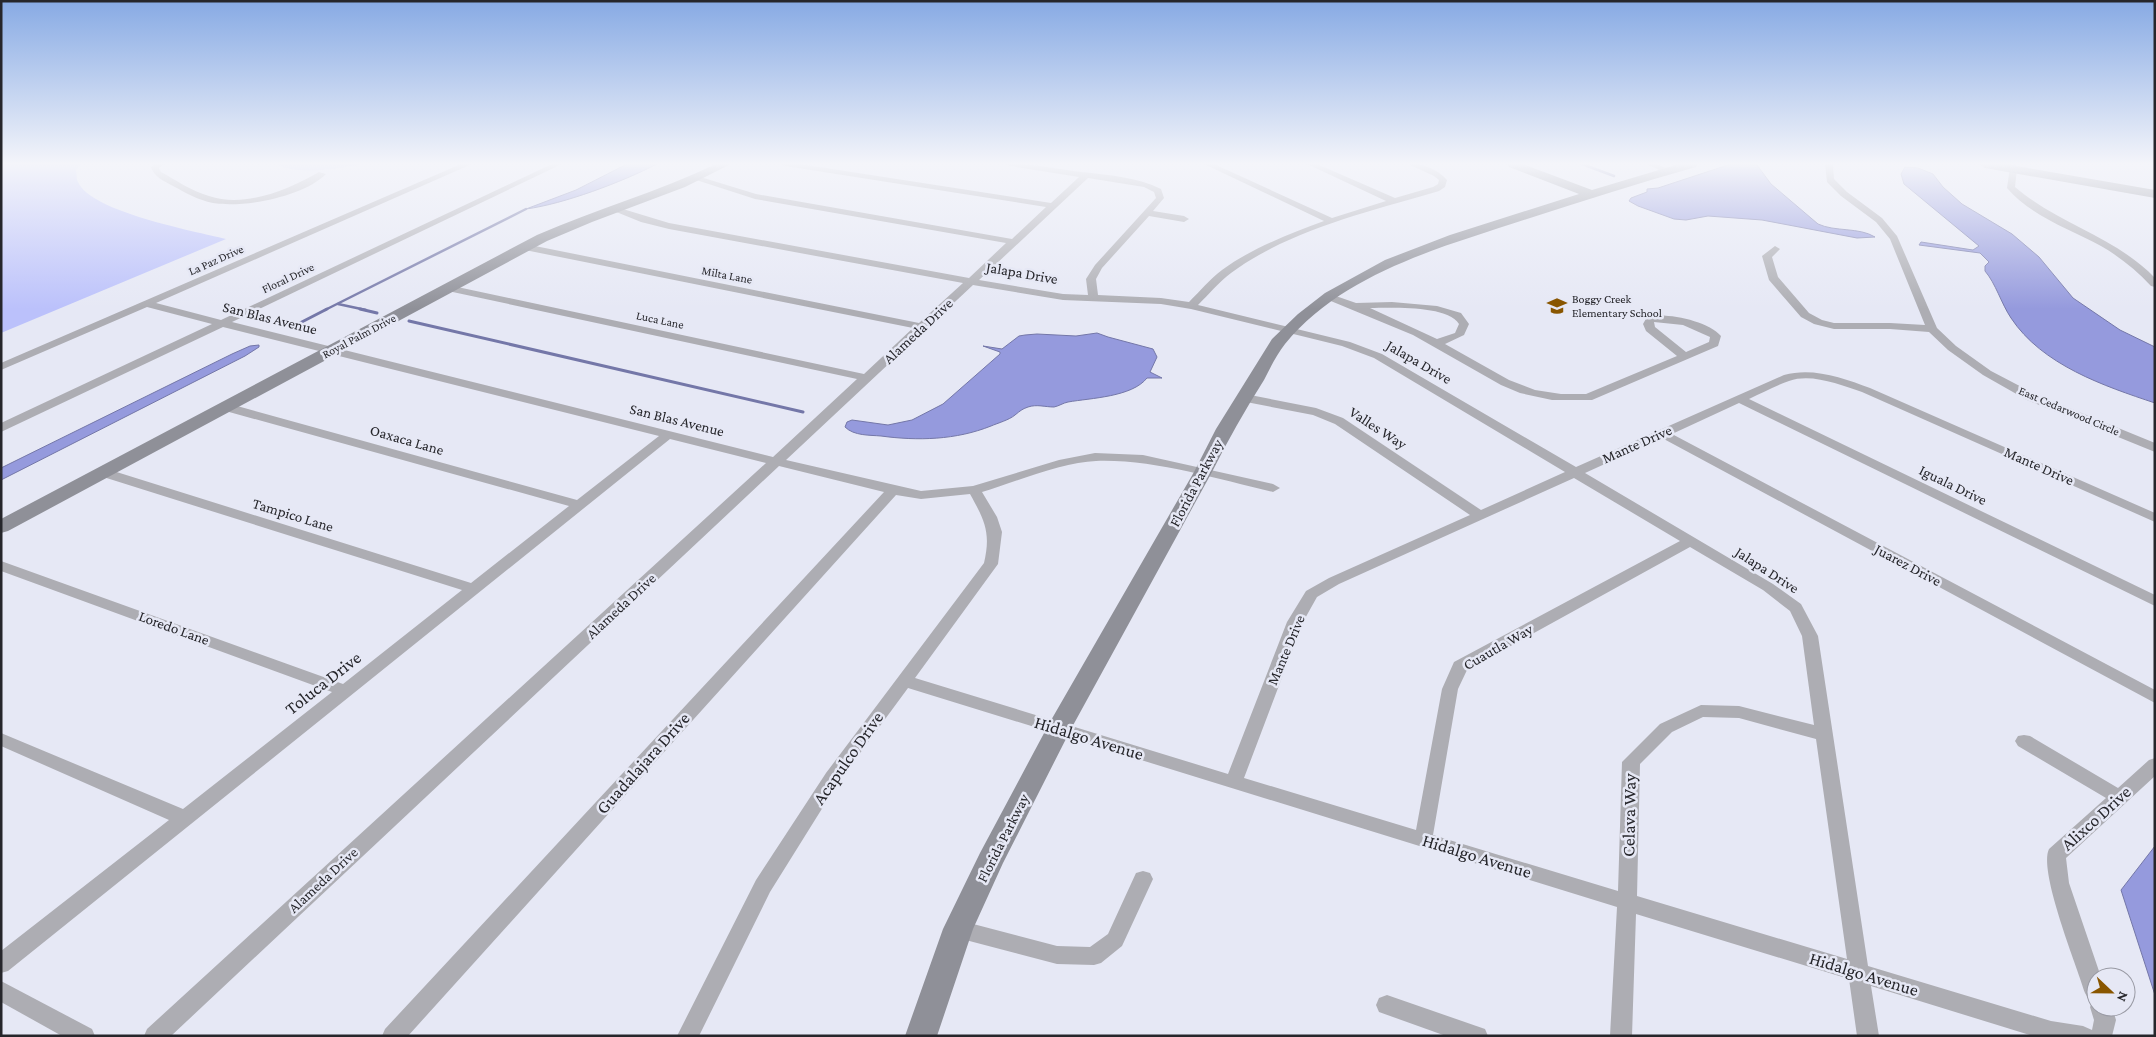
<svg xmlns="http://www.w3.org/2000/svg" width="2156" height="1037" font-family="'Crimson Pro',serif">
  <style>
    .green { fill: #bbc1fb }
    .water { fill: #959add; stroke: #7477a8 }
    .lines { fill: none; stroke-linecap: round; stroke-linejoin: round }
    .stream-far1 { stroke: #7477a8; stroke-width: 2.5 }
    .stream { stroke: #7477a8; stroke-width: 3 }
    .street { fill: #adadb3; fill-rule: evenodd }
    .secondary { fill: #8f9098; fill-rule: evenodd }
    .labels { text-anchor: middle; stroke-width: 5; stroke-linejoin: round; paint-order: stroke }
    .far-street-label { font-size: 12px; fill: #26262b; stroke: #e6e8f5 }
    .far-poi-label { font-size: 12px; fill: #26262b; stroke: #e6e8f5; text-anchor: start }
    .street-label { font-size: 15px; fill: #26262b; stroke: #e6e8f5 }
    .near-street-label { font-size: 18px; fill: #26262b; stroke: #e6e8f5 }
  </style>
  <rect width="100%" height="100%" fill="#e6e8f5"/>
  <g class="green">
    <path d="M1 164H81L76 170C77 174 76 179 78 182 91 212 194 231 226 239L1 333Z"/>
    <path d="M276 164H364C340 168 298 176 276 164Z"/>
  </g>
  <g class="water">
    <path d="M627 164H657C622 182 564 204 526 209L576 190Z"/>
    <path d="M1731 164 1757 165 1771 184 1818 224C1835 232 1859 227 1875 237L1857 238 1762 220 1708 216 1686 220 1674 219 1638 206 1629 201 1631 198 1647 192V189L1658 188Z"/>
    <path d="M1905 167 1918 168 1933 174 1943 187 1962 204 2012 234 2039 257 2073 298 2120 330 2155 347V403C2104 386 2042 365 2011 318 2001 303 1996 284 1985 271V266L1989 262 1980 253 1919 245 1921 242 1973 250 1979 246 1904 184 1901 174Z"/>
    <path d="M1097 333 1108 337 1153 349 1157 357 1150 372 1162 378H1147C1132 397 1091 398 1068 402 1063 403 1059 406 1054 407 1045 407 1037 404 1028 407 1022 409 1020 411 1015 415 1009 420 998 423 991 426 956 440 918 441 881 436 870 435 854 436 845 427L847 422 852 420 888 425 912 420 943 404 1000 354V352L983 346 1002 349 1019 336 1025 335 1037 334 1076 336Z"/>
    <path d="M259 345V347L245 356 1 480V468L232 354 250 346Z"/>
    <path d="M2155 846V995L2121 890Z"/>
  </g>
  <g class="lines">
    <g class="stream-far1">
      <path d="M1582 164 1614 176"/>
      <path d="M338 304 366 310"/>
      <path d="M325 310 526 209"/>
    </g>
    <g class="stream">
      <path d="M360 309 377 313"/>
      <path d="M409 321 803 412"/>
      <path d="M294 326 327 309"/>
    </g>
    <g class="street">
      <path d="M155 164H165L159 168 161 172C176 180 191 191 209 196 245 208 288 190 319 172L326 174C303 197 244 208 213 203 198 200 186 193 173 186 164 181 154 177 151 167Z"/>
      <path d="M461 164H472L156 303 221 320 552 164H562L232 322 773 457 857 379 448 291 443 288 448 285 864 374 913 328 525 250 520 247 525 244 919 323 963 283 669 229 641 222 609 209 613 206 669 223 969 278 1006 243 755 199 690 178 694 175 756 194 1012 239 1046 207 785 166 781 164H800L1051 203 1079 177 1010 166 1006 164C1032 163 1057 169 1082 172 1108 175 1138 177 1161 189L1164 198 1153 211 1184 216 1189 219 1184 222 1149 216 1102 268 1096 279 1098 295 1161 298 1189 302C1200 291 1210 279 1222 270 1252 248 1289 234 1324 221L1204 164H1214L1332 218 1386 201 1307 164H1317L1395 198 1433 187 1438 184 1439 180 1434 176 1408 164C1422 163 1438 169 1447 180L1445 187 1439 191C1371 211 1289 230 1231 273 1219 282 1209 294 1198 305L1350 342 1382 354 1576 467 1784 375C1813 367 1843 378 1870 388L2155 513V522L1862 392C1840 385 1812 373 1789 381 1775 386 1762 393 1749 399L2155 595V606L1739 403 1672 434 2155 690V703L1662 438 1585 473 1773 584 1801 604 1818 636 1868 966 2051 1021 2083 1026 2092 1030 2094 1020 2090 1007 2093 1002 2089 1000 2085 993C2077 966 2038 871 2049 849L2106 798 2018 746 2015 741 2018 736 2024 735 2030 736 2118 788 2149 760 2155 758V776L2066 858 2069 883 2101 977H2096V1007H2112L2116 1020 2112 1036H2033L1871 986 1879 1036H1857L1849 979 1636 914 1632 1036H1610L1617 907 908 688 838 783 770 892 699 1036H677L756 880 826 773 984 563C991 533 985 521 970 494L921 499 896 495 408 1036H382L385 1029 884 492 779 466 171 1036H144L147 1029 766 463 670 439 8 971 1 973V951L169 820 1 746V733L183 809 332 692 1 571V561L343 684 462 590 97 475 95 472 97 469H107L471 583 569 506 222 410 220 407 222 404H230L577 500 659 436 223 327 1 432V423L212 324 147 307 1 370V363ZM1088 178 1144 187 1154 192 1156 198 1095 265 1086 279 1088 295 1063 294 979 280ZM973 285 1063 300 1161 304 1191 309 1342 346 1374 358 1565 472 1481 510 1343 418 1316 408 1245 394 1241 395 1239 398 1241 401 1313 415 1335 424 1470 515 1329 578 1306 591 1287 622 1228 774 915 678 998 564 1002 532 997 517 982 492C1014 482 1064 462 1096 461 1154 459 1216 479 1273 492L1280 488 1273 484 1143 455 1095 453 1059 460 973 486 921 491 786 460ZM1574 478 1680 541 1454 662 1442 689 1416 830 1244 778 1303 622 1317 597 1339 584ZM1690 547 1763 590 1790 611 1802 636 1814 725 1739 706 1701 705 1660 724 1622 762 1618 891 1433 835 1458 689 1467 670ZM1703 717 1739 718 1816 739 1847 959 1637 896 1640 764 1672 732Z"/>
      <path d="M1646 164H1657L1673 171 1666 173Z"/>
      <path d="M1825 164H1833L1834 179 1847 192 1882 218 1897 236 1937 328 1956 346 1991 371 2035 394 2155 443V452L2027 400 1983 375 1948 350 1929 332 1890 329H1834L1814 324 1801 317 1769 280 1762 256 1775 246 1780 249 1772 257 1778 277 1809 313 1822 320 1834 323H1890L1925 325 1890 239 1876 222 1841 196 1827 182Z"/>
      <path d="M2010 167 2017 169 2015 187C2058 224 2116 237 2155 278V287L2151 286C2136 270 2120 257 2101 246 2069 229 2031 216 2007 188Z"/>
      <path d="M1330 294 1356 303 1392 302 1437 306 1461 313 1469 324 1464 335 1445 344 1509 380 1535 390 1561 394H1586L1677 356 1646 331 1643 324 1647 317C1666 312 1708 321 1721 336L1718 346 1592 400H1552L1520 393 1501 385 1413 335 1326 299 1325 297ZM1370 308C1391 308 1447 305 1459 324L1455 333 1437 339ZM1654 322 1683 325 1710 337 1709 342 1686 352 1655 327Z"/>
      <path d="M1143 871 1150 873 1153 879 1122 946 1101 963 1094 965 1057 964 958 938 951 935 948 929 951 923 958 920 1057 946 1090 947 1108 934 1136 873Z"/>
      <path d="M1 981 92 1029 95 1036H62L1 1002Z"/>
      <path d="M1387 995 1485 1029 1488 1036H1446L1379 1012 1376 1005 1379 998Z"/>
    </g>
    <g class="secondary">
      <path d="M716 164H731L685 187 592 222 547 241 8 531 1 533V519L537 235C596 209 658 192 716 164Z"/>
      <path d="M1507 164H1523L1592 190 1679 164H1698L1696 167C1639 183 1583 201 1527 219 1443 247 1344 272 1285 344 1277 354 1270 368 1264 380 1245 410 1228 440 1212 472L1071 729 1003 863 973 929 937 1036H905L943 929 980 853 1050 722 1194 472 1216 429 1272 339 1298 314 1325 293 1385 260 1450 235 1579 194 1509 167Z"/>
      <path d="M1979 164H2005L2155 190V198L1985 168Z"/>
    </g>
  </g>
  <linearGradient id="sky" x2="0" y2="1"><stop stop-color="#87aae4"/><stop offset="0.53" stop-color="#f4f5fa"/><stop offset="1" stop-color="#f4f5fa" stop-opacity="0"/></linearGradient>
  <rect width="2156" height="309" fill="url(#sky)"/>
  <defs>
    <symbol id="school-bare" viewBox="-9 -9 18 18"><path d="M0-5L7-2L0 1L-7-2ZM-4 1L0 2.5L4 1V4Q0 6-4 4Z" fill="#895600" stroke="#e6e8f5" stroke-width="2.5" paint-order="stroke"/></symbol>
  </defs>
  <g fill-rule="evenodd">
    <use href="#school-bare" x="1543" y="292" width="28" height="28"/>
  </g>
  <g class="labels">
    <g class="far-street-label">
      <text transform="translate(216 260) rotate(-24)" y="4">La Paz Drive</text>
      <text transform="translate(727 275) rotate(11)" y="4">Milta Lane</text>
      <text transform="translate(288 278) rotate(-25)" y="4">Floral Drive</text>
      <text transform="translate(660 320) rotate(12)" y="4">Luca Lane</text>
      <text transform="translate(359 336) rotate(-28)" y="4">Royal Palm Drive</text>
      <text transform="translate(2069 411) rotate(23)" y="4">East Cedarwood Circle</text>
    </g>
    <g class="far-poi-label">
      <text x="1572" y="303">Boggy Creek<tspan x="1572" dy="14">Elementary School</tspan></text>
    </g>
    <g class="street-label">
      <text transform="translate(1022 273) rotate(10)" y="5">Jalapa Drive</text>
      <text transform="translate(270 318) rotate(14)" y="5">San Blas Avenue</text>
      <text transform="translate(918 331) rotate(-43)" y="5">Alameda Drive</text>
      <text transform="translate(1419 362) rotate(30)" y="5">Jalapa Drive</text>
      <text transform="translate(677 420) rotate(14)" y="5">San Blas Avenue</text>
      <text transform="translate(1378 428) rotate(33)" y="5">Valles Way</text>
      <text transform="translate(407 440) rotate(16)" y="5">Oaxaca Lane</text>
      <text transform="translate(1637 444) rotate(-24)" y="5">Mante Drive</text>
      <text transform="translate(2039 466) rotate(24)" y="5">Mante Drive</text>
      <text transform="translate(1196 483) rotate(-62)" y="5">Florida Parkway</text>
      <text transform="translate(1953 485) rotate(26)" y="5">Iguala Drive</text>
      <text transform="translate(293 515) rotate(17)" y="5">Tampico Lane</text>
      <text transform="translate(1908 565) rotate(28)" y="5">Juarez Drive</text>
      <text transform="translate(1767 570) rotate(33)" y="5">Jalapa Drive</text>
      <text transform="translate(621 606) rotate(-43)" y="5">Alameda Drive</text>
      <text transform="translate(174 628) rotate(20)" y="5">Loredo Lane</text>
      <text transform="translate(1498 647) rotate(-30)" y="5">Cuautla Way</text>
      <text transform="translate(1286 650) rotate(-67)" y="5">Mante Drive</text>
      <text transform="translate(1003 838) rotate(-63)" y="5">Florida Parkway</text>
      <text transform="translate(323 880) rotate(-43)" y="5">Alameda Drive</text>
    </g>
    <g class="near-street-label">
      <text transform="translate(323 683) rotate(-38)" y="6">Toluca Drive</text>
      <text transform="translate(1089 738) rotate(17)" y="6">Hidalgo Avenue</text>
      <text transform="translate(848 758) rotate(-55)" y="6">Acapulco Drive</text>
      <text transform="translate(643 763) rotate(-48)" y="6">Guadalajara Drive</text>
      <text transform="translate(1629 815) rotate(-89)" y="6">Celava Way</text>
      <text transform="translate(2096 818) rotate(-42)" y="6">Alixco Drive</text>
      <text transform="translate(1477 856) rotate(17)" y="6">Hidalgo Avenue</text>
      <text transform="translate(1864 974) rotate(17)" y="6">Hidalgo Avenue</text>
    </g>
  </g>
  <rect width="2156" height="1037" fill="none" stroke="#26262b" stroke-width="5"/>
  <g transform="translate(2111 992) rotate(112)"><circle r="24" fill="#e6e8f5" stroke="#999aa4"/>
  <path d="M0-4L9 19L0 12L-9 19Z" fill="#895600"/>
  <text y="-8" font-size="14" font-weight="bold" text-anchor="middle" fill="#26262b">N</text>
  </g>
</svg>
